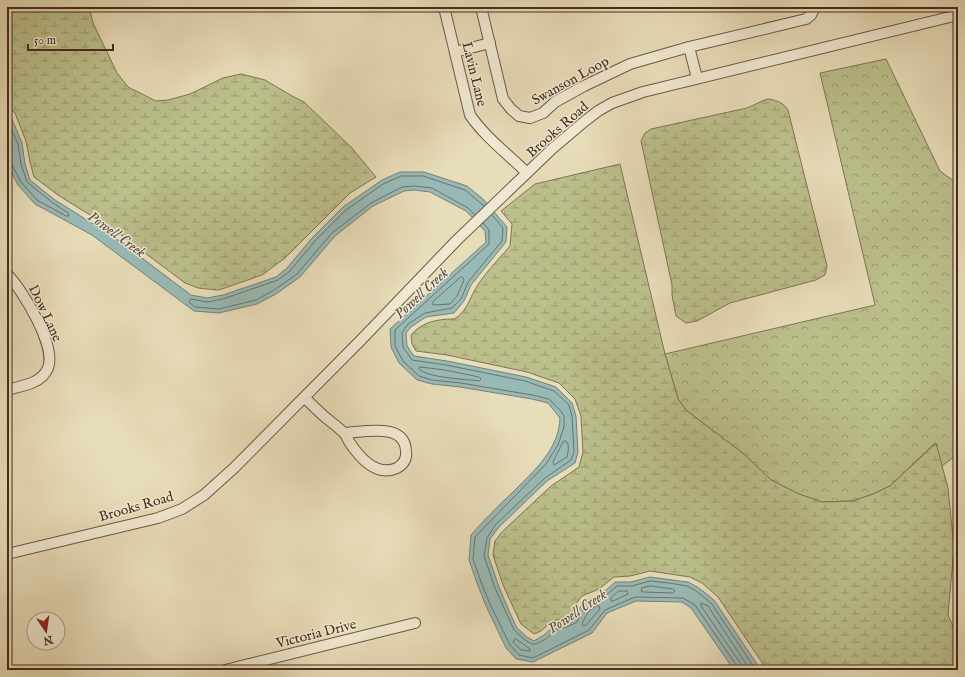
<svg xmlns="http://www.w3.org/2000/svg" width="965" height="677" font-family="'IM FELL English',serif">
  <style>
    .forest { fill: url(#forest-crowns); stroke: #807554 }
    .wetland { fill: url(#wetland-marsh); stroke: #807554 }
    .water { fill: #98bab6; stroke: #778179 }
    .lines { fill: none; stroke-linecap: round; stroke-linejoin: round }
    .shore { stroke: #6f726a; stroke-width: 1 }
    .minor-casing { stroke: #6e5845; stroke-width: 12 }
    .minor { stroke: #f0e9d2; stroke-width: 10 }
    .labels { text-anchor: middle; stroke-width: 3; stroke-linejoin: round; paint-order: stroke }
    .street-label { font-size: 14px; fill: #462b1e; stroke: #f0e9d2 }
    .water-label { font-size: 15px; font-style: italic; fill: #5a4f44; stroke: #f0e9d2 }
  </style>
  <defs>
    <pattern id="forest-crowns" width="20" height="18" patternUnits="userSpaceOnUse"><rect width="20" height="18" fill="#bbbf8b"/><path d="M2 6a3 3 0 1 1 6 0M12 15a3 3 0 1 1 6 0" fill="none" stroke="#9a9b71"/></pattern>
    <pattern id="wetland-marsh" width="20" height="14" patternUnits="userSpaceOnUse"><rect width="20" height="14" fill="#bbbf8b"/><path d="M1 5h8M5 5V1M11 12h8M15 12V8" fill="none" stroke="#9a9b71"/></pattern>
  </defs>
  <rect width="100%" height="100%" fill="#e8ddb9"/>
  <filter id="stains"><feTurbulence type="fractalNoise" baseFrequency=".005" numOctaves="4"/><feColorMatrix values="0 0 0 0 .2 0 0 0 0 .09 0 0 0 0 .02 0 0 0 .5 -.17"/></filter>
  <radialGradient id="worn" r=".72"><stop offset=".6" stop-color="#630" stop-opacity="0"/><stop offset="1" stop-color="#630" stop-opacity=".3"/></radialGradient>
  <path class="forest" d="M886 59 940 171 958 184V454L942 466 935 443 890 486 873 494 853 501 821 502 799 494 771 480 744 454 686 410 678 399 665 354 875 305 820 73Z"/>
  <g class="wetland">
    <path d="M7 7H89L93 23 117 73 128 87 156 101 168 100 190 94 223 78 241 74 265 80 292 96 304 102 351 147 376 177 350 193 285 258 262 275 222 289 217 290 198 288 185 283 117 232 58 195 34 177 30 162 26 141 15 113 7 106Z"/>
    <path d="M768 99C776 100 784 103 788 110L827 266 825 275 816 280 730 303 697 321 686 323 676 316 672 295V285L641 141 645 133 651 129 747 108C754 105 761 101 768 99Z"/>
    <path d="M620 164 665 354 678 399 686 410 744 454 771 480 799 494 822 502 853 501 873 494 890 486 936 443 948 488 954 548 948 615 958 637V670H767L718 597 702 583 690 577 650 571 630 576 614 577 599 589 582 596 575 605 571 615 551 622 541 631 534 634 521 624 503 585 493 555 495 541 503 531 551 486 579 467 583 452 581 416 575 399 559 383 527 372 447 355 416 351 412 344 411 335C422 322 437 319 454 319 467 312 469 299 476 288 484 274 499 259 510 246L512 224 501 211 535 184Z"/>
  </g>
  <path class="water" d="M7 113 11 117 22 143 25 164 30 180 55 200 114 237 191 295 207 298 223 295 276 277 287 268 312 238 343 207 382 180 400 172H424L467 186 483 199 507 227 506 242 471 285 464 301 454 313 426 317 411 327 406 333 407 346 414 356 447 361 526 377 556 387 572 403 576 416 578 452 575 463 547 481 499 527 490 539 488 555 499 587 510 613 517 628 527 637 534 641 544 635 554 626 565 623 575 619 579 609 584 602 602 594 615 582H631L650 577 688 582 699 588 714 600 761 670H734L691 608 682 602 636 601 607 613 592 633 533 662 516 659 506 648 486 606 477 583 469 560 471 535C484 520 499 505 514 491 535 470 559 449 560 418L548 403 532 399 460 387 432 384 417 380 399 363 391 347 390 329 486 242 485 231 466 211 430 192 414 190 404 191 373 206 335 236 300 277 276 294 257 304 219 313 194 311 92 235 35 204 18 185 7 164Z"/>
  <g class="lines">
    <g class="shore">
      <path d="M7 119 18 144 21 164 27 182 53 203 68 213 69 216H66L37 200 21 182 12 165 7 163"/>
      <path d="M475 215 468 208 432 188 414 186 402 187 371 203 332 233 297 274 274 290 256 300 219 309 195 307 189 302 191 299 207 302 223 299 278 280 290 271 315 241 346 210 383 184 401 176H423L465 190 484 206"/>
      <path d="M492 215 503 228 502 241 468 282 461 299 452 308 425 313 408 324 403 331 402 334 403 347 412 360 446 365 525 381 554 391 569 405 572 416 574 452 571 460 545 478 496 524 487 538 484 556 495 588 514 630 525 640 532 644H536L546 639 556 630 567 627 577 622 582 611 587 605 604 597 617 586H632L650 581 669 583 687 586 696 591 711 603 756 670"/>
      <path d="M483 223 489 230V244L395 330V346L403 361 419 376 432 380 461 383 532 395 549 399 560 410 564 416V427L558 445 546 464 475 537 473 559 481 582 490 604 510 645 519 655 533 658 589 630 605 610 635 597 683 598 695 605 737 666V670"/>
      <path d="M461 277 463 278 464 280 457 296 450 304 433 305V302Z"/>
      <path d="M420 367 445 370 479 377 481 379 479 381C465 379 427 378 419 369Z"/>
      <path d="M564 441H566C570 445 568 452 567 457L554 465 553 462Z"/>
      <path d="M651 586 673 589 675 591 673 593 643 592 641 591 642 588Z"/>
      <path d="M619 591H627L628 594 613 601H611V598Z"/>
      <path d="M597 606H599L600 609 586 625 583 626 582 624C586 615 588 610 597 606Z"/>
      <path d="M516 639 530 649V651L521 650 513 642 514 640Z"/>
      <path d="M742 670 741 664 701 606V603L708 606 750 670"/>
    </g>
    <defs>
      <g id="minor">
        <path d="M444 7 470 115C485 137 508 154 527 173"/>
        <path d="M481 7 503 99 511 109 519 116 530 118 543 113 555 102 584 86 630 64 689 47 806 19 811 15 815 7"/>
        <path d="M689 47 697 78"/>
        <path d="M455 52 490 43"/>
        <path d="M7 274C22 289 59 349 47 370 40 384 21 386 7 390"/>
        <path d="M305 398C311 404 318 411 325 417 331 422 338 427 344 433 346 435 348 440 350 443 360 458 377 477 397 468 404 464 407 458 406 451 405 422 364 432 344 433"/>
        <path d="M7 554 158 518 182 509 204 495 234 468 361 340 457 240 553 148 585 121 598 111 612 103 643 92 958 15"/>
        <path d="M225 670 415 623"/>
      </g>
    </defs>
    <use href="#minor" class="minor-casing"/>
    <use href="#minor" class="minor"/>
  </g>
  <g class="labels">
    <g class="street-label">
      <text transform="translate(475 74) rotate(76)" y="5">Lavin Lane</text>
      <text transform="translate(570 80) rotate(-29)" y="5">Swanson Loop</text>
      <text transform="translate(557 129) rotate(-41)" y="5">Brooks Road</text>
      <text transform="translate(46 313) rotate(65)" y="5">Dow Lane</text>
      <text transform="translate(136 506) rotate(-16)" y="5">Brooks Road</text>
      <text transform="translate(316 633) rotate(-14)" y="5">Victoria Drive</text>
    </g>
    <g class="water-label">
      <text transform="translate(117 234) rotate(36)" y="5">Powell Creek</text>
      <text transform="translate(421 293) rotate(-43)" y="5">Powell Creek</text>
      <text transform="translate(577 611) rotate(-34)" y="5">Powell Creek</text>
    </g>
  </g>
  <rect width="965" height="677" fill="none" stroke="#e8ddb9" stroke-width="24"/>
  <rect x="8" y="8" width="949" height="661" fill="none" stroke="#462b1e" stroke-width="2"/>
  <rect x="12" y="12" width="941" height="653" fill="none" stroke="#462b1e"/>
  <g transform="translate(46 631) rotate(167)"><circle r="19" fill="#f0e9d2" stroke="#ac9d8a"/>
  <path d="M0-3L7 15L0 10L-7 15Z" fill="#8f2418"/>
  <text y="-6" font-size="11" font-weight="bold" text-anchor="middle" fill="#462b1e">N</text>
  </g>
  <path d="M28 44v6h85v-6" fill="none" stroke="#462b1e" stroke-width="2"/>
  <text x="34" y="44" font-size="12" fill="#462b1e" stroke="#f0e9d2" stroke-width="3" paint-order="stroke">50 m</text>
  <rect width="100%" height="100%" filter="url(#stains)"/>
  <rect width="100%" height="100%" fill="url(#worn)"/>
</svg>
